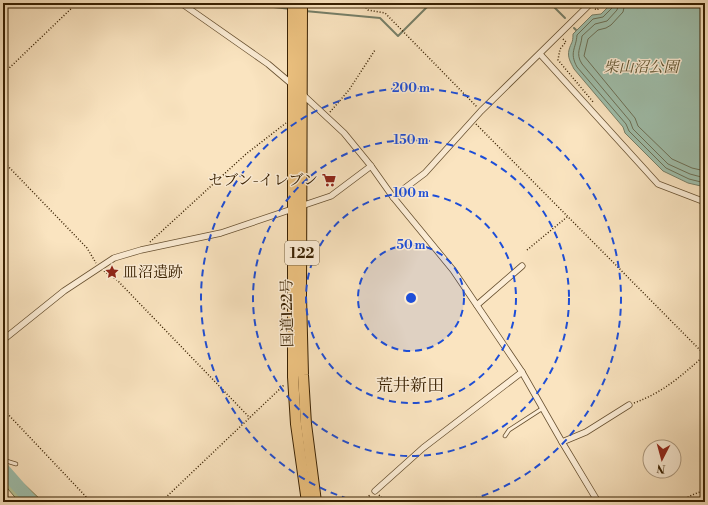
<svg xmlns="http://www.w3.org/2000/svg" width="708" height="505" font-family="'Libre Bodoni','Noto Serif JP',serif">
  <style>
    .green { fill: #b7c598; stroke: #78724c }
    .water { fill: #9fbfac; stroke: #767f68 }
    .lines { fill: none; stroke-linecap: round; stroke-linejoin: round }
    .shore { stroke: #6c7056; stroke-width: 1 }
    .stream { stroke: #767f68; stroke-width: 2 }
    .river { stroke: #9fbfac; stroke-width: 13 }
    .lane-casing { stroke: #685131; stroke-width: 4.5 }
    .street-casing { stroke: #685131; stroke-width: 7 }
    .highway-casing { stroke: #382001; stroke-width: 12 }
    .path { stroke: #382001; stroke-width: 1.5; stroke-dasharray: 1 2; stroke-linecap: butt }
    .lane { stroke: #fcedd6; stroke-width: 3 }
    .street { stroke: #fcedd6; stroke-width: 5.5 }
    .highway { stroke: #edc280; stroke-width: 10 }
    .ring { fill: none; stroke: #1d4ed8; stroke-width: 2; stroke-dasharray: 7 5 }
    .labels { text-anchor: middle; stroke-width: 3; stroke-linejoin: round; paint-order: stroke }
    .shield { fill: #fcedd6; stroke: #735e41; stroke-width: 1 }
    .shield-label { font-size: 14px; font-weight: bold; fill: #382001 }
    .park-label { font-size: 15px; font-style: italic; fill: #5e522e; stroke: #fcedd6 }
    .poi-label { font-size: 15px; fill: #382001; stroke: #fcedd6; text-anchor: end }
    .street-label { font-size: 15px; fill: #382001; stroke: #fcedd6 }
    .quarter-label { font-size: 17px; fill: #382001; stroke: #fcedd6 }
    .centre { fill: #1d4ed8; stroke: #fcedd6; stroke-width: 2 }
    .ring-label { font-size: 12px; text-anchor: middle; font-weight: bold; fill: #1d4ed8; stroke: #fcedd6; stroke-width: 3; stroke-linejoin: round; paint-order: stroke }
  </style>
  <rect width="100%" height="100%" fill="#fae4c0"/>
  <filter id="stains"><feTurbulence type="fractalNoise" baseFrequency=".005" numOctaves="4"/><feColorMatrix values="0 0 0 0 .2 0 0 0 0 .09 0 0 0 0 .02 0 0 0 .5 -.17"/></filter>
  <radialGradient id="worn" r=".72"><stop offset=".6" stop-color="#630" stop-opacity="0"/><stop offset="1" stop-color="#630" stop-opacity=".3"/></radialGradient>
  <g class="green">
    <path d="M3 464 43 502H35L3 467Z"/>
    <path d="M3 473 27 501V502H19L3 483Z"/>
  </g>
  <path class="water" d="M612 3H705V187L688 183 663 171 625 133 623 127 574 69C571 63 567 57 569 50 571 42 573 44 573 34L592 15 601 14Z"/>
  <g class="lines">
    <g class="shore">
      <path d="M614 3 613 7 603 17 593 19 577 35C576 49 569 52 577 67L626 124 629 131 666 168 689 179 705 183"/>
      <path d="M619 3 617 10 607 21 595 24 582 36C581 48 575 53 582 64L630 121 633 129 668 164 690 174 705 178"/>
      <path d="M625 3 623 12 611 25 606 28 598 30 588 39 584 56 635 118 638 126 672 159 692 168 705 171"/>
    </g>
    <g class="stream">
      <path d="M239 3 291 9"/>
      <path d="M550 3 565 18"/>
      <path d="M305 11 380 18 398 36 431 3"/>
      <path d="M574 28 576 30"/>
    </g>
    <path class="river" d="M3 469 32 502"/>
    <defs>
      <g id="lane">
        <path d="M505 436 509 430 543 408"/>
        <path d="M3 460 16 464"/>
      </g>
      <g id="street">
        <path d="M181 3 268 64 294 86"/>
        <path d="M540 54 658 184 705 202"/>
        <path d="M301 93 344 133 371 166 393 197 453 270 522 372 562 442 598 502"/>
        <path d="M393 197 425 173 481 111 591 3"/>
        <path d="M477 305 522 266"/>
        <path d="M3 340 64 291 114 258 141 250 221 233 331 196 371 166"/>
        <path d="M562 442 586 432 629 405"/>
        <path d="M375 491 423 448 522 372"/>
      </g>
      <g id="highway">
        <path d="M293 3V377L296 424 307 502"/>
        <path d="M302 3 301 296 303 375 306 424 316 502"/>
      </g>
    </defs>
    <use href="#lane" class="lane-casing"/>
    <use href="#street" class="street-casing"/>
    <use href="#highway" class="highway-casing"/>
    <g class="path">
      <path d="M362 3 368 10 385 13 477 107"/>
      <path d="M595 9 597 10 604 3"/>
      <path d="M563 39 566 42 560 49 558 60 594 103"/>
      <path d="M3 74 77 3"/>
      <path d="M330 112 349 90 375 50"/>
      <path d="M476 124 701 351 705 353"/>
      <path d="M3 161 87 248 96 263"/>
      <path d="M150 242 246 154 286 123"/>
      <path d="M527 250 567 217"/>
      <path d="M104 271 117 280 250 418"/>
      <path d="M634 403C664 392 681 376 705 355"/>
      <path d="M3 409 91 502"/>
      <path d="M379 495 386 502"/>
      <path d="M161 502 284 385"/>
      <path d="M362 502 370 495"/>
      <path d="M680 502 692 495 705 490"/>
    </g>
    <use href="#lane" class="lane"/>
    <use href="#street" class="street"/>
    <use href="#highway" class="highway"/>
  </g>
  <circle cx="411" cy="298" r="53" fill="#1d4ed8" fill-opacity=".12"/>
  <g class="ring">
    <circle cx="411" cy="298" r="53"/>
    <circle cx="411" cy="298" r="105"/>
    <circle cx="411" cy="298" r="158"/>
    <path d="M360 502A210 210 0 1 1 462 502"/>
  </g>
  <defs>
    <symbol id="supermarket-bare" viewBox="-9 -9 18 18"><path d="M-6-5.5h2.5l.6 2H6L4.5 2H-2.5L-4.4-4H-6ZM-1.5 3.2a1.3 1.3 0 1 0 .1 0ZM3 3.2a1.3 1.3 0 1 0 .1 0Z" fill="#8f2418" stroke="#fcedd6" stroke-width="2.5" paint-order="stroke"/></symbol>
    <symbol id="sight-bare" viewBox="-9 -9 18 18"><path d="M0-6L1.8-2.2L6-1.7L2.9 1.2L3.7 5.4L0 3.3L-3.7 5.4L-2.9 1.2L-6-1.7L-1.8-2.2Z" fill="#8f2418" stroke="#fcedd6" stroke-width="2.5" paint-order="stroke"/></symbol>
  </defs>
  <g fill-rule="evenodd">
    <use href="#supermarket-bare" x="319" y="170" width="20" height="20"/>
    <use href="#sight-bare" x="102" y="262" width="20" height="20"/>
  </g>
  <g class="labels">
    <rect class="shield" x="285" y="241" width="34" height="24" rx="3"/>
    <g class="shield-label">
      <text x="302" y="258">122</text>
    </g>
    <g class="park-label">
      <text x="641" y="72">柴山沼公園</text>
    </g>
    <g class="poi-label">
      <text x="318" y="185">セブン-イレブン</text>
      <text x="123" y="277" text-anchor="start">皿沼遺跡</text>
    </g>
    <g class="street-label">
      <text transform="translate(287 313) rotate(-91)" y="5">国道122号</text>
    </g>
    <g class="quarter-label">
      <text x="410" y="391">荒井新田</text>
    </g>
  </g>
  <circle cx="411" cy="298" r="6" class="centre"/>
  <g class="ring-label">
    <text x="411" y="92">200 m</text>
    <text x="411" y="144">150 m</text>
    <text x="411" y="197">100 m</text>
    <text x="411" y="249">50 m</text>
  </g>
  <rect width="708" height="505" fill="none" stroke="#fae4c0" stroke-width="16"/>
  <rect x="4" y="4" width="700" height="497" fill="none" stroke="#382001" stroke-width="2"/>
  <rect x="8" y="8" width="692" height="489" fill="none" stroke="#382001"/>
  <g transform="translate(662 459) rotate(186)"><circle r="19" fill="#fcedd6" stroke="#ae9b81"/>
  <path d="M0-3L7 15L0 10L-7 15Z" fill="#8f2418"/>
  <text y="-6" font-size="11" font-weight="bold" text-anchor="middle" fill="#382001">N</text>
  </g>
  <rect width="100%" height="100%" filter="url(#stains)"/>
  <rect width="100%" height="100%" fill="url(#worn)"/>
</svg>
